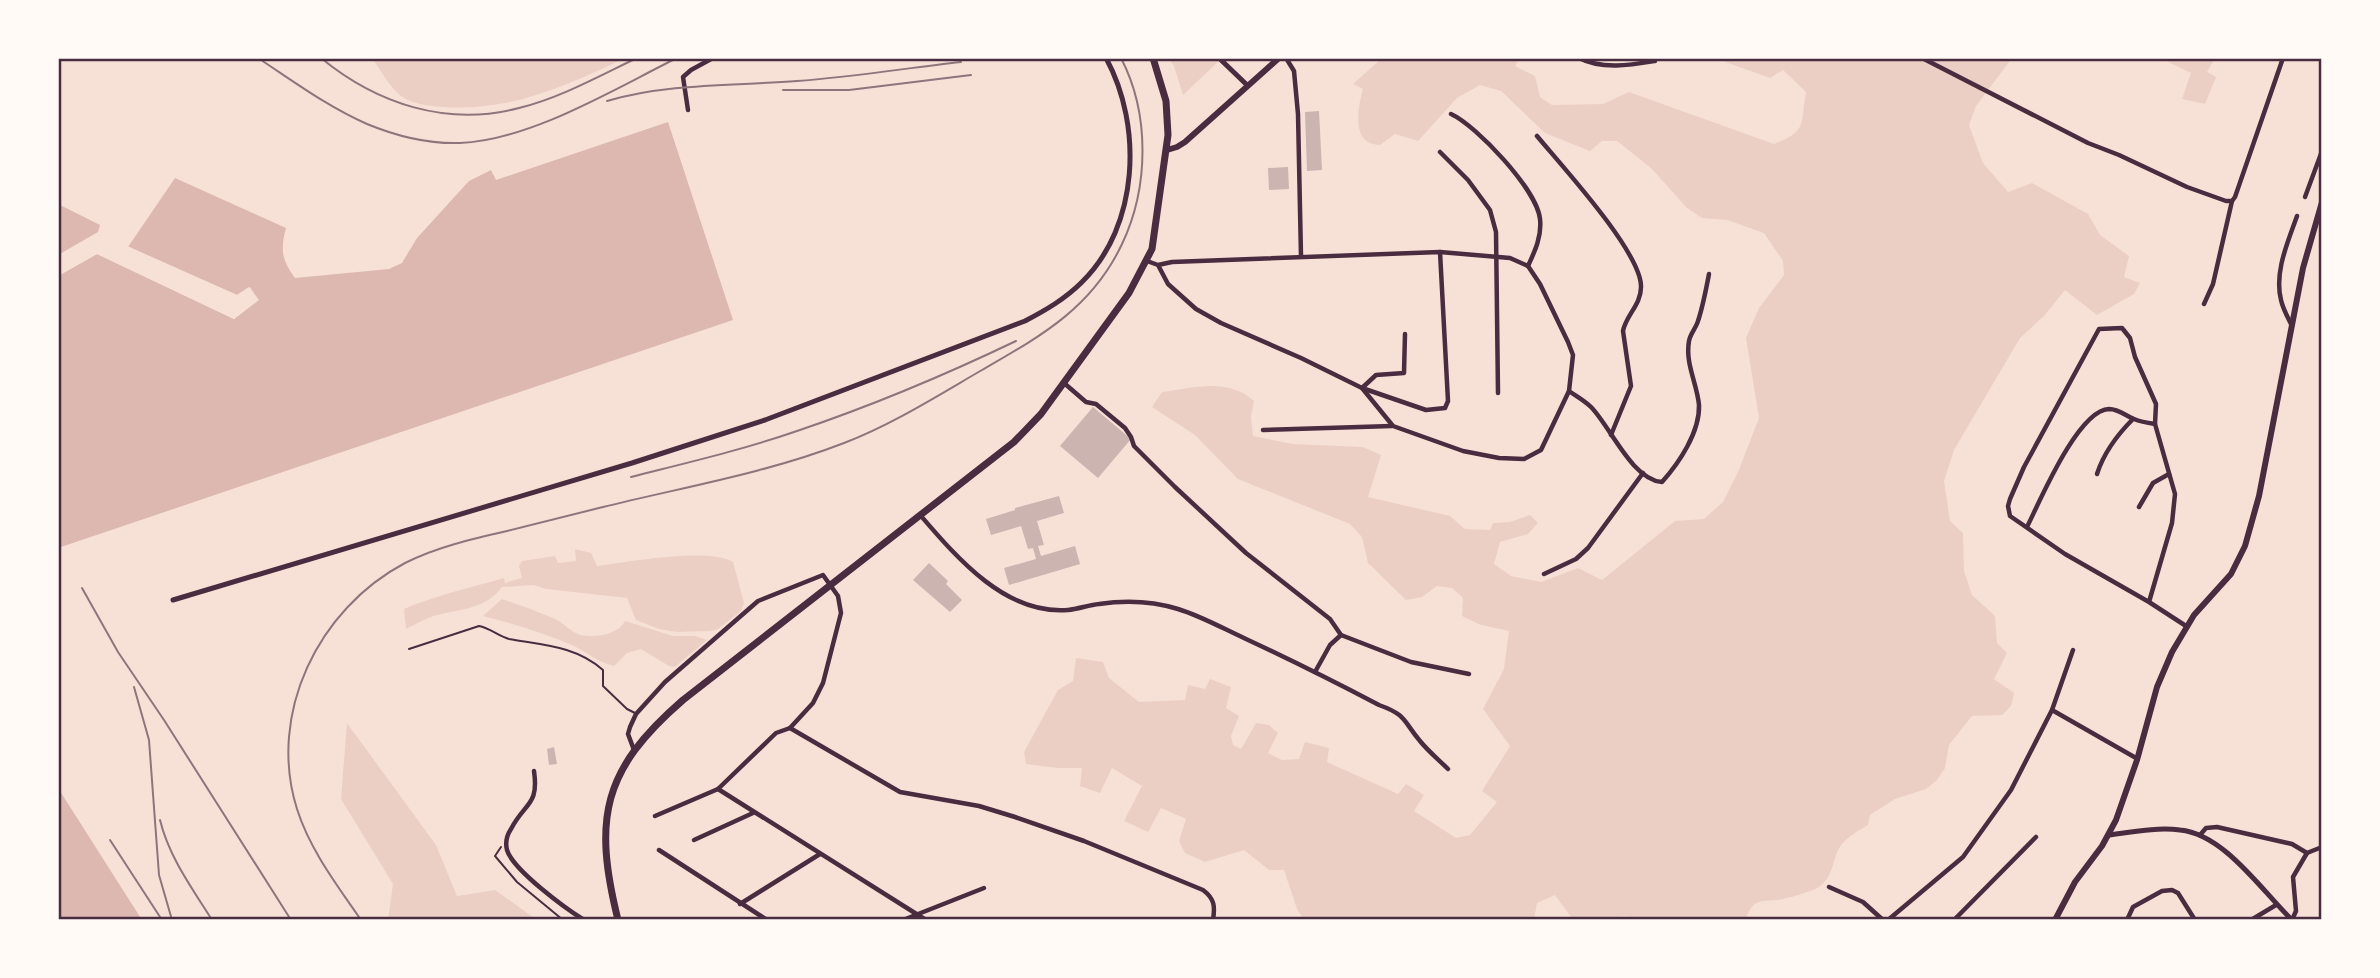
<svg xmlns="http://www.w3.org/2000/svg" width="2380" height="978" font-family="Mulish,sans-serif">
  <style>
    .green { fill: #ebcfc5 }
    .water { fill: #dcb8b0 }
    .pier { fill: #f7e1d7 }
    .building { fill: #ccb4b1 }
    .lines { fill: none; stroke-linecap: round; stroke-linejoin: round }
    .path { stroke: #4a2c40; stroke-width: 2 }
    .service { stroke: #4a2c40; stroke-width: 2 }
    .minor { stroke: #4a2c40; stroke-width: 4.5 }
    .tertiary { stroke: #4a2c40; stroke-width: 5 }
    .secondary { stroke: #4a2c40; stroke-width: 6 }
    .primary { stroke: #4a2c40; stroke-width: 7 }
    .rail { stroke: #8f747c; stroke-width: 2 }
    .neatline { fill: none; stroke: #4a2c40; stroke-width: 2.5 }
  </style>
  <rect width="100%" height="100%" fill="#f7e1d7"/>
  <g class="green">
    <path d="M372 58H626C565 86 511 112 442 107 429 106 412 104 401 96 391 89 379 68 372 58Z"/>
    <path d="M1168 58H1216L1219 61 1183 95 1174 66Z"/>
    <path d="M1382 58H1520L1515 66 1535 76 1540 97 1552 105 1603 104 1629 92 1774 144C1808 131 1800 125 1806 92L1783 70 1770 78 1714 58H2012L1976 106 1969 125 1983 163 2008 192 2032 183 2088 214 2100 235 2129 256 2124 277 2140 283 2134 294 2097 315 2065 290 2044 316 2020 338 1954 450 1944 481 1950 521 1963 533 1964 571 1972 595 1995 616 1997 643 2007 653 1994 679 2014 693 2011 706 2002 715 1972 716 1949 745 1945 768 1937 780 1926 789 1895 799 1870 815 1868 825C1859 830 1849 836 1842 844 1832 856 1835 876 1819 887 1815 890 1789 898 1783 899 1762 903 1755 895 1745 920H1638C1625 913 1616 918 1603 920 1594 922 1583 920 1573 920L1555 895 1537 903 1534 920H1304L1297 909 1284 870H1269L1244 850 1205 862 1185 853 1179 841 1186 819 1161 808 1148 832 1124 821 1142 786 1112 768 1100 793 1080 786 1082 768H1058L1026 764 1024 752 1058 690 1073 681 1076 658 1103 662 1109 678 1139 702 1185 700 1188 685 1205 689 1210 679 1231 687 1226 708 1239 716 1231 736 1233 745 1241 749 1256 723 1269 725 1278 733 1268 753 1282 760 1299 759 1305 742 1329 748 1327 762 1398 794 1406 784 1424 795 1414 811 1456 838 1470 835 1497 802 1482 791 1510 746 1483 709 1504 669 1509 631 1481 625 1462 616 1463 598 1452 588 1437 586 1422 597 1406 600 1368 563 1362 537 1350 524 1238 479 1195 435 1152 407 1162 392C1193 388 1228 377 1254 401L1251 417 1253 436 1293 444 1363 447 1381 455 1368 497 1450 516 1465 529 1490 530 1493 523 1510 522 1530 515 1538 523 1528 534 1500 542 1494 564 1511 576 1541 582 1578 568 1602 580 1675 521 1704 519 1723 502 1738 472 1759 418 1746 338 1759 308 1784 275 1783 261 1764 233 1727 220 1702 218 1687 208 1651 168 1617 141H1602L1590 151 1545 133 1501 91 1480 85 1457 98 1418 141 1395 134 1380 145C1350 144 1358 108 1363 89L1353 84Z"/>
    <path d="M2160 58H2215L2207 72 2216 77 2205 104 2182 99 2191 73Z"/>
    <path d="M575 549 591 553 597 566C627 562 709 547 733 562L744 603 741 611 718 629 711 631 677 632 659 629 636 620 627 598 546 589 534 585 502 587C486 609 461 609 437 615 426 618 416 624 406 629L404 609C436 595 470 588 504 578L505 583 522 578 519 566 522 561 555 556 558 563 576 561Z"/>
    <path d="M502 599C519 605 536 611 553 618 563 622 570 632 581 635 595 638 618 635 625 621L673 636H695L707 640 675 667 669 666 641 649 627 653 614 666C599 663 588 653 574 646 544 633 515 624 483 616Z"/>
    <path d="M347 723 436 845 457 896 495 890 537 920H388L393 884 341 799Z"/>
  </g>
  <g class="water">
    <path d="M668 122 733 320 58 548V276L97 254 234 319 258 300 250 287 237 295 128 247 175 178 286 228C280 250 282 260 295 278L389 269 402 263 417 238 469 181 491 170 496 180Z"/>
    <path d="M58 204 100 225 98 232 58 255Z"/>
    <path d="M58 788 142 920H58Z"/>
  </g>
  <path class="pier" d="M125 245 237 295 249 287 259 300 234 319 97 254 58 276V272L97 250 234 315 254 299 249 292 236 299 127 250Z"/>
  <g class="building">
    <path d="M1319 111 1322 170 1307 171 1305 112Z"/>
    <path d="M1288 167 1289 189 1269 190 1268 168Z"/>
    <path d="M1093 407 1131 439 1098 478 1060 446Z"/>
    <path d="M1059 496 1064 513 1037 521 1044 545 1038 546 1041 556 1075 546 1080 564 1009 585 1004 568 1036 559 1033 548 1028 549 1021 526 991 535 986 519 1015 510V508Z"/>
    <path d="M929 563 948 581 946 584 962 600 950 612 913 580Z"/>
    <path d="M554 747 557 764 549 765 547 749Z"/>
  </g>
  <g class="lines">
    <path class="path" d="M501 847 495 856 517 882 563 920"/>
    <path class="service" d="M409 649 479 626C490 628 498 636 509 639 543 645 576 646 603 670V686L627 709 635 713"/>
    <g class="minor">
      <path d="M1286 58 1294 71 1298 114 1301 256"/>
      <path d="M1579 58C1602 70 1631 65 1655 61"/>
      <path d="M1922 58 2088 143 2119 155 2187 187 2226 201H2232L2235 197 2283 58"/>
      <path d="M688 110 683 77 691 70 713 58"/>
      <path d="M1451 114C1477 126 1537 190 1540 219 1542 236 1535 251 1528 266"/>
      <path d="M1537 136C1561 165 1642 253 1641 287 1641 305 1626 315 1623 331L1631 386 1611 435"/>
      <path d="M1440 152 1468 180 1490 210 1496 232 1498 393"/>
      <path d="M2305 197 2322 151"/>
      <path d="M1147 261 1158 265 1172 262 1440 252 1510 258 1528 266 1540 284 1568 342 1573 355 1569 391 1541 450 1524 459 1499 458 1463 451 1393 426 1362 388 1301 358 1221 323 1196 309 1168 284 1158 265"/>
      <path d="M2204 304 2213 284 2232 201"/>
      <path d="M2292 326C2288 318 2283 309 2281 300 2274 272 2288 242 2297 216"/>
      <path d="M1405 334 1404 373 1376 375 1362 388 1426 410 1445 408 1448 401 1440 252"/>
      <path d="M1064 383 1086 402 1096 404 1125 428 1131 437 1134 446 1175 487 1246 553 1330 619 1341 635 1411 662 1469 674"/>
      <path d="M1569 391C1576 396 1585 401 1591 407 1610 426 1632 480 1662 482 1679 463 1700 432 1699 405 1697 383 1685 364 1689 341 1690 334 1696 328 1698 321 1703 306 1706 290 1709 274"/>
      <path d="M1263 430 1392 426"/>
      <path d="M2097 474C2104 452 2117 435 2133 419"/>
      <path d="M2139 507 2153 483 2169 474"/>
      <path d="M921 516C958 559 1006 615 1068 610 1078 609 1089 605 1099 604 1126 600 1152 601 1178 609 1201 616 1224 629 1246 639 1291 660 1335 682 1379 705 1407 715 1403 721 1420 741 1428 751 1439 760 1448 769"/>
      <path d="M2027 527C2040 501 2078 410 2109 409 2119 409 2126 416 2134 419 2141 422 2148 423 2155 424"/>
      <path d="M1544 574 1576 559 1588 548 1643 473"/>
      <path d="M2149 602 2172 523 2175 494 2155 424 2156 404 2135 357 2130 338 2122 328 2099 329 2024 467 2010 499 2008 506 2010 516 2065 554 2149 602 2186 626"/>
      <path d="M1315 672 1330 645 1341 635"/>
      <path d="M2052 710 2136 758"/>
      <path d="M790 728 900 792 979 806 1015 817 1084 841 1203 890C1215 899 1215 907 1213 920"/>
      <path d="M634 750 628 734 630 727 636 714 665 682 758 601 823 575 838 596 841 613 823 683 813 703 790 728 776 733 718 789 655 816"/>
      <path d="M534 771C539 806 525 802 511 829 507 835 505 842 507 850 513 870 565 908 584 920"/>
      <path d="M718 789 926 920"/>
      <path d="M2200 835 2206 828 2217 827 2292 844 2307 853"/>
      <path d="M694 840 753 813"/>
      <path d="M659 850 767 920"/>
      <path d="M1829 887 1863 902 1883 920"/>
      <path d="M740 904 820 854"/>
      <path d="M903 920 984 888"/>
      <path d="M1888 920 1963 857 2011 790 2052 710 2073 650"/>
      <path d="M1954 920 2036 837"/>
      <path d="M2127 920 2133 907 2162 891 2172 890 2178 893 2195 920"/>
      <path d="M2251 920 2276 905"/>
      <path d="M2292 920 2296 911 2293 877 2307 853 2322 847"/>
    </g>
    <g class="tertiary">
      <path d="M1219 58 1247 85"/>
      <path d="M173 600 632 463 765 420 1025 321C1046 310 1065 299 1082 282 1139 226 1143 126 1106 58"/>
      <path d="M2109 835C2132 832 2157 827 2180 830 2224 834 2262 891 2292 920"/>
    </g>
    <g class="secondary">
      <path d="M1167 150 1177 147 1185 142 1279 58"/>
      <path d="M2055 920 2075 882 2102 846 2116 820 2137 760 2157 687 2172 652 2194 615 2231 574 2245 546 2259 496 2303 268 2322 202"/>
    </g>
    <path class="primary" d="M618 920C593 819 602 770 683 700L1014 442 1041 414 1129 293 1152 249 1168 135 1166 101 1153 58"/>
    <g class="rail">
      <path d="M258 58C293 81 328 107 367 124 396 136 429 144 460 143 531 140 614 89 677 58"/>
      <path d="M321 58C377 104 447 127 519 108 560 98 599 76 637 58"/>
      <path d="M783 90H849L971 75"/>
      <path d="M607 101C669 83 733 86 797 81 852 77 907 68 961 62"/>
      <path d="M631 477C686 463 742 450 797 431 871 406 945 375 1016 341"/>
      <path d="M82 588 118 652 164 720 291 920"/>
      <path d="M134 687 149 740 159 875 172 920"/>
      <path d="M160 820C169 857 192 888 212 920"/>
      <path d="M110 840 162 920"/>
      <path d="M361 920C337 885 310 850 297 809 267 714 318 609 405 563 437 547 472 539 507 531 539 523 571 515 603 507 684 487 767 473 844 443 893 424 937 396 982 370 1041 336 1092 308 1122 244 1149 187 1150 114 1121 58"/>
    </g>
  </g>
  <rect width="2380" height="978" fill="none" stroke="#fffaf5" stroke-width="119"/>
  <rect x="60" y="60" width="2260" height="858" class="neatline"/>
</svg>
